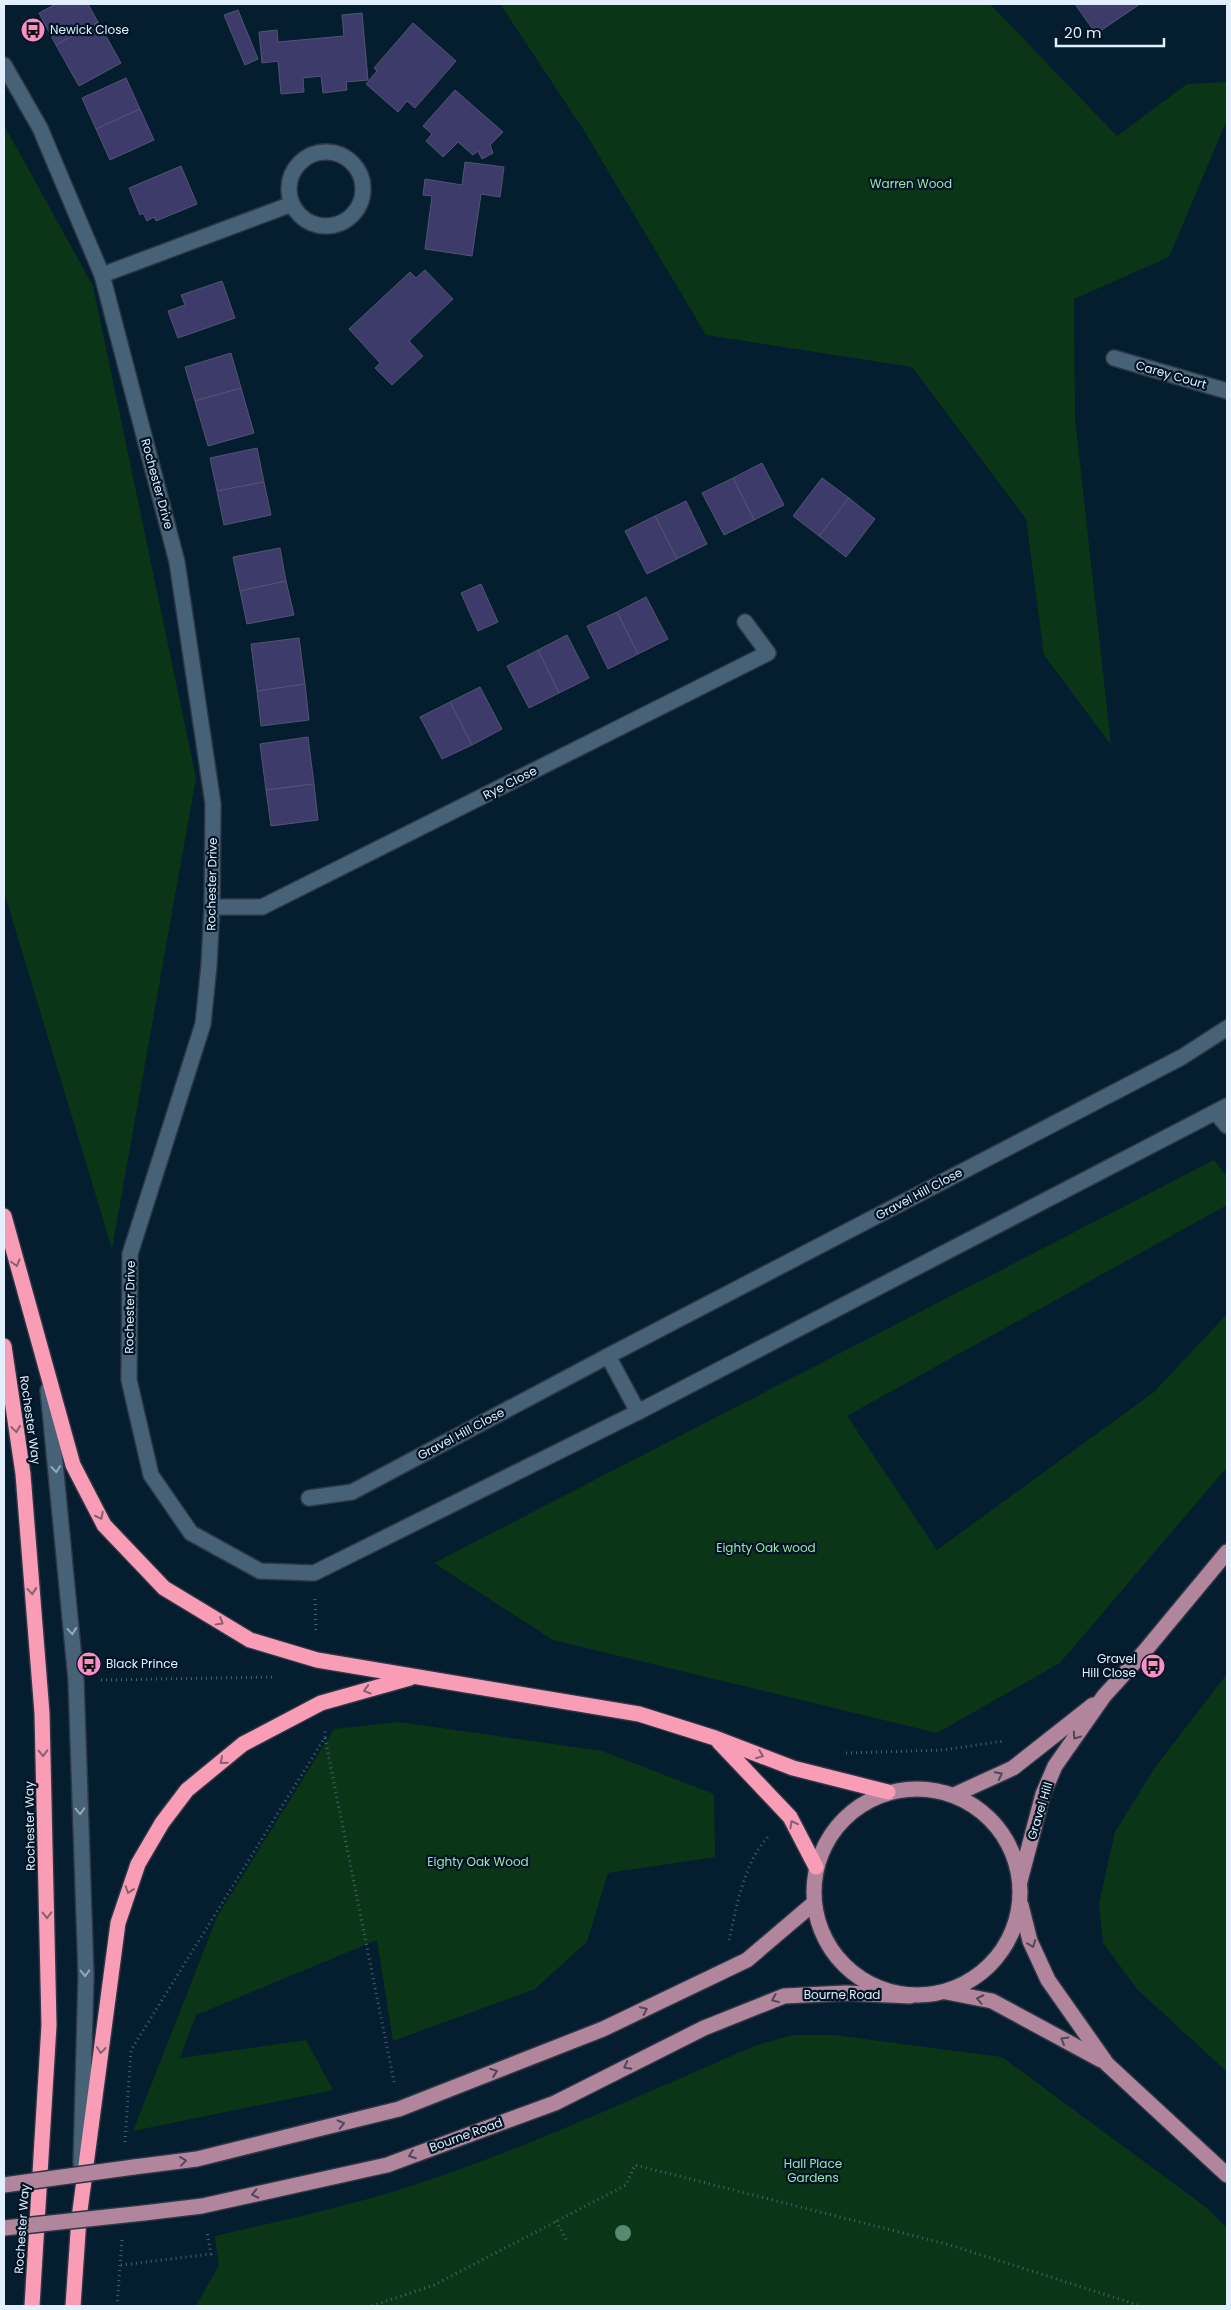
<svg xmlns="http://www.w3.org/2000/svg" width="1231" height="2310" font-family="Poppins,sans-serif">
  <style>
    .green { fill: #0a3617 }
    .building { fill: #3d3b69; stroke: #545471 }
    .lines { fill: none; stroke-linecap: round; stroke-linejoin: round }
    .minor-casing { stroke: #2d3644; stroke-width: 18 }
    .major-casing { stroke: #2d3644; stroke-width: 18 }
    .highway-casing { stroke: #2d3644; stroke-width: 18 }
    .path { stroke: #4a6070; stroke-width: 3; stroke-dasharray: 1 4; stroke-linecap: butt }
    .minor { stroke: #476276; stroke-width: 15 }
    .major { stroke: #b1859c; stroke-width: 15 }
    .highway { stroke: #f89db5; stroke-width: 15 }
    .major-bridge-casing { stroke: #2d3644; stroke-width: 18; stroke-linecap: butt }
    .major-bridge { stroke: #b1859c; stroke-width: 15 }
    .tree { fill: #588a72 }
    .oneway { stroke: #885f74 }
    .oneway2 { stroke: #94a9b9 }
    .oneway3 { stroke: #50475b }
    .labels { text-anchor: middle; stroke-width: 4.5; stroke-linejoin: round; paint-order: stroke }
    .poi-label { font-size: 12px; fill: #e1f0fc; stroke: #001425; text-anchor: start }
    .park-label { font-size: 12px; fill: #9ce3a9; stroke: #001425 }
    .street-label { font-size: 12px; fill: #e1f0fc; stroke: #001425 }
  </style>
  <rect width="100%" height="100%" fill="#041d2f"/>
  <g class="green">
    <path d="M500 4H990L1117 136 1187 84 1227 82V120L1169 257 1074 299 1075 418 1111 745 1044 655 1026 519 912 367 706 335 583 129Z"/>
    <path d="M4 125 93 286 196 778 112 1249 4 892Z"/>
    <path d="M1214 1160 1227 1177V1205L847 1416 937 1550 1154 1392 1227 1314V1467L1060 1663 937 1733 553 1640 434 1563Z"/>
    <path d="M1227 1674V2072L1137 1989 1103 1943 1099 1903 1115 1832 1156 1766Z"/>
    <path d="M399 1722 602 1751 714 1794 715 1857 608 1873 587 1942 535 1989 393 2041 377 1940 196 2015 180 2058 306 2040 333 2090 133 2131 217 1917 334 1729Z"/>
    <path d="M793 2035H834L1002 2057 1207 2208 1227 2228V2306H196L219 2265 215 2236C289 2219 363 2203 435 2178 545 2140 651 2090 757 2045Z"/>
  </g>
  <g class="building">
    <path d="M56 4H88L98 22 56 45 39 13Z"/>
    <path d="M1075 4H1140L1096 34Z"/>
    <path d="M238 10 258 59 245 65 224 15Z"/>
    <path d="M362 13 368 80 346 82 347 90 323 93 321 76 303 78 304 92 281 94 278 61 262 63 259 32 277 30 278 42 344 36 342 15Z"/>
    <path d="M98 22 121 63 79 86 56 45Z"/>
    <path d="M413 23 456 61 415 108 407 101 398 112 366 84 377 71 374 68Z"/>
    <path d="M126 78 140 109 96 129 82 98Z"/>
    <path d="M455 90 503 132 490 145 493 153 482 159 478 151 473 155 458 142 443 157 426 141 432 134 423 126Z"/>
    <path d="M140 109 154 140 110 160 96 129Z"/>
    <path d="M465 162 504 167 500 197 481 194 472 256 425 249 432 196 423 195 425 179 462 185Z"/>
    <path d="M181 166 197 204 156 221 154 217 147 221 143 213 140 215 129 188Z"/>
    <path d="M425 270 453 299 409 341 423 356 392 385 375 368 380 363 349 329 410 272 416 278Z"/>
    <path d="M222 281 235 318 178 338 168 311 185 305 181 295Z"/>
    <path d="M231 353 241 388 195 401 185 367Z"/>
    <path d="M241 388 254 433 208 446 195 401Z"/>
    <path d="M257 448 264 482 217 491 210 458Z"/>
    <path d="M762 463 784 505 754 520 733 478Z"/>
    <path d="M733 478 754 520 724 535 702 493Z"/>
    <path d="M822 478 849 498 819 536 793 516Z"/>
    <path d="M264 482 271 515 224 525 217 491Z"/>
    <path d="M849 498 875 519 846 557 819 536Z"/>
    <path d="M686 501 707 544 677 559 655 516Z"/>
    <path d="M655 516 677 559 647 574 625 531Z"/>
    <path d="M280 548 286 581 240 591 233 557Z"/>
    <path d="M286 581 294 615 247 624 240 591Z"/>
    <path d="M481 584 498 622 478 631 461 593Z"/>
    <path d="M646 597 668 639 638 654 617 612Z"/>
    <path d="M617 612 638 654 608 669 587 626Z"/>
    <path d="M567 635 589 678 559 693 538 650Z"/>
    <path d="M299 638 305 684 257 691 251 644Z"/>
    <path d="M538 650 559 693 529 708 507 666Z"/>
    <path d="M305 684 309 720 261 726 257 691Z"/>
    <path d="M480 687 502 729 472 745 450 702Z"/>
    <path d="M450 702 472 745 442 759 420 717Z"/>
    <path d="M308 737 314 784 266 790 260 744Z"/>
    <path d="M314 784 318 820 271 826 266 790Z"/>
  </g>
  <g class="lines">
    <defs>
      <g id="minor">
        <path d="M4 65 40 128 102 275 177 562 213 804 212 907 209 965 203 1024 130 1254 129 1380 151 1475 191 1533 260 1571 314 1573 638 1412"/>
        <circle cx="326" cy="189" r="37"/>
        <path d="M102 275 292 204"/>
        <path d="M1114 358 1227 391"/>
        <path d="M212 907H262L768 653 745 622"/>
        <path d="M1227 1028 1182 1057 608 1356 638 1412 1227 1106"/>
        <path d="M1216 1113 1227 1126"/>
        <path d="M48 1390 76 1680 86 1975 81 2163"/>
        <path d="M309 1498 352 1492 608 1356"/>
      </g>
      <g id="major">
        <circle cx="917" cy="1892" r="103"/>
        <path d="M954 1795 1013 1768 1093 1705"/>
        <path d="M1020 1881 1043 1794 1055 1766 1104 1696 1144 1652 1227 1552"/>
        <path d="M1021 1905 1030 1941 1048 1980 1107 2064 1227 2175"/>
        <path d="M946 1992 992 2001 1101 2060"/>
        <path d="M134 2167 197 2159 399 2109 603 2029 747 1960 814 1903"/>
        <path d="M144 2213 202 2206 387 2165 555 2103 704 2028 784 1996 846 1993 910 1996"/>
      </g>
      <g id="highway">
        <path d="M4 1216 73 1465 104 1525 164 1588 250 1640 317 1660 639 1714 715 1738 793 1768 888 1792"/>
        <path d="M4 1346 23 1474 42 1713 49 2025 32 2306"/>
        <path d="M719 1742 790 1817 816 1867"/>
        <path d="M73 2306 79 2218 118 1923 138 1864 162 1823 187 1790 243 1744 321 1703 410 1678"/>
      </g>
    </defs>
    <use href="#minor" class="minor-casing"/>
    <use href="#major" class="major-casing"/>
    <use href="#highway" class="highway-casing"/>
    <g class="path">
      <path d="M315 1599 316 1633"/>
      <path d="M101 1680 274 1677"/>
      <path d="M325 1738 394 2082"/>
      <path d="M846 1753 943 1750 1004 1741"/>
      <path d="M729 1940C737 1906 744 1860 770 1835"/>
      <path d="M125 2142 131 2050 325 1737V1731"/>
      <path d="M556 2221 567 2241"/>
      <path d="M121 2265 211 2254 207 2232"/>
      <path d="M117 2306 122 2240"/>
      <path d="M372 2306 434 2285 626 2185 635 2165 950 2245 1141 2306"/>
    </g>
    <use href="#minor" class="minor"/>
    <use href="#major" class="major"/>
    <use href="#highway" class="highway"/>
    <defs>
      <g id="major-bridge">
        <path d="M4 2185 134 2167"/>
        <path d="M4 2228 144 2213"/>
      </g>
    </defs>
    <use href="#major-bridge" class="major-bridge-casing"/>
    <use href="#major-bridge" class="major-bridge"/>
  </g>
  <circle class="tree" cx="623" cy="2233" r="8"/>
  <defs><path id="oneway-chevron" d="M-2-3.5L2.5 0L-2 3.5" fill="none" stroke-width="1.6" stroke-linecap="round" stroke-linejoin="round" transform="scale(1.25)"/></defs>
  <g class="oneway">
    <use href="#oneway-chevron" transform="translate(16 1263) rotate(75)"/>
    <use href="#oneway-chevron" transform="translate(16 1429) rotate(82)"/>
    <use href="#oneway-chevron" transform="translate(100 1516) rotate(63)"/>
    <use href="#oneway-chevron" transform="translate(32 1591) rotate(85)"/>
    <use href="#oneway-chevron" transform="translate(220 1622) rotate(31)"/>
    <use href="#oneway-chevron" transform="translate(367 1690) rotate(164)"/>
    <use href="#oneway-chevron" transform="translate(43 1753) rotate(89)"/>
    <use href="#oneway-chevron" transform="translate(760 1755) rotate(21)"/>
    <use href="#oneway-chevron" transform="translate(223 1761) rotate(140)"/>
    <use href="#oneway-chevron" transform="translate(793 1824) rotate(-119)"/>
    <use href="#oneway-chevron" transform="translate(129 1890) rotate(109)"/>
    <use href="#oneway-chevron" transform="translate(47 1915) rotate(89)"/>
    <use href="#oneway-chevron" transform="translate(101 2050) rotate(97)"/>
  </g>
  <g class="oneway2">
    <use href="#oneway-chevron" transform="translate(56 1469) rotate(84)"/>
    <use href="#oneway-chevron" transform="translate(72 1631) rotate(85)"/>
    <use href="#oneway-chevron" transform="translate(80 1811) rotate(88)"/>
    <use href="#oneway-chevron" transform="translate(85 1973) rotate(89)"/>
  </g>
  <g class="oneway3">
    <use href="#oneway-chevron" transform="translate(1076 1736) rotate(125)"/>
    <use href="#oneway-chevron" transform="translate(999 1775) rotate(-27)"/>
    <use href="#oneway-chevron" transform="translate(1032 1944) rotate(69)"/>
    <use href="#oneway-chevron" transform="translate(775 1999) rotate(158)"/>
    <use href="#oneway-chevron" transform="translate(980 1999) rotate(-168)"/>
    <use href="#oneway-chevron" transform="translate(644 2010) rotate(-26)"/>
    <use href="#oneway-chevron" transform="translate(1064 2040) rotate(-150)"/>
    <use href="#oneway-chevron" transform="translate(627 2066) rotate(153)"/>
    <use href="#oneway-chevron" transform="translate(494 2072) rotate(-21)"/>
    <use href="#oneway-chevron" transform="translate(341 2124) rotate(-14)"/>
    <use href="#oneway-chevron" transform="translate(412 2155) rotate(160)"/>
    <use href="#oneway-chevron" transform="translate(183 2161) rotate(-7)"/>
    <use href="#oneway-chevron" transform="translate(255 2194) rotate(168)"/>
  </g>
  <defs>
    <symbol id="bus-disc" viewBox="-11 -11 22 22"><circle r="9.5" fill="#fa8fc7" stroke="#001425"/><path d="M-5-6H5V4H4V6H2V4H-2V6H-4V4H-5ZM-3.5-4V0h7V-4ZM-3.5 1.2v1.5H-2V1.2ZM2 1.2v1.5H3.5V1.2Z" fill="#111"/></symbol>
  </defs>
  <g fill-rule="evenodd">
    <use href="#bus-disc" x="19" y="16" width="28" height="28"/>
    <use href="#bus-disc" x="75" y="1650" width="28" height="28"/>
    <use href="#bus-disc" x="1139" y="1652" width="28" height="28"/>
  </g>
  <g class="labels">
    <g class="poi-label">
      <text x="50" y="34">Newick Close</text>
      <text x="1136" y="1663" text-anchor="end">Gravel<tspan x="1136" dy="14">Hill Close</tspan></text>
      <text x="106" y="1668">Black Prince</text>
    </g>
    <g class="park-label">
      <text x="911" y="188">Warren Wood</text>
      <text x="766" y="1552">Eighty Oak wood</text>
      <text x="478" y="1866">Eighty Oak Wood</text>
      <text x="813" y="2168">Hall Place<tspan x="813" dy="14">Gardens</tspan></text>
    </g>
    <g class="street-label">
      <text transform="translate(1171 375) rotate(16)" y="4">Carey Court</text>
      <text transform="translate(157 484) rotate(75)" y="4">Rochester Drive</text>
      <text transform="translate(510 783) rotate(-27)" y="4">Rye Close</text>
      <text transform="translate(212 884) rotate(-89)" y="4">Rochester Drive</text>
      <text transform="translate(919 1194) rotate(-28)" y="4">Gravel Hill Close</text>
      <text transform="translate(130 1307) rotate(-89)" y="4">Rochester Drive</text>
      <text transform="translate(30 1420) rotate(82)" y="4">Rochester Way</text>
      <text transform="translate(461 1434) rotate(-28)" y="4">Gravel Hill Close</text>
      <text transform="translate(1040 1811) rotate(-73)" y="4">Gravel Hill</text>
      <text transform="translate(30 1826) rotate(-91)" y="4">Rochester Way</text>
      <text x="842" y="1999">Bourne Road</text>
      <text transform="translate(466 2135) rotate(-20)" y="4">Bourne Road</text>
      <text transform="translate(22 2229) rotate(-86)" y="4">Rochester Way</text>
    </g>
  </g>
  <rect width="1231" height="2310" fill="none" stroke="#e1f0fc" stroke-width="10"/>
  <path d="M1056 38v8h108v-8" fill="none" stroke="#e1f0fc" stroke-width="2.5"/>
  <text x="1064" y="38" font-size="15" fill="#e1f0fc" stroke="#001425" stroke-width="4" paint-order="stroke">20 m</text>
</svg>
